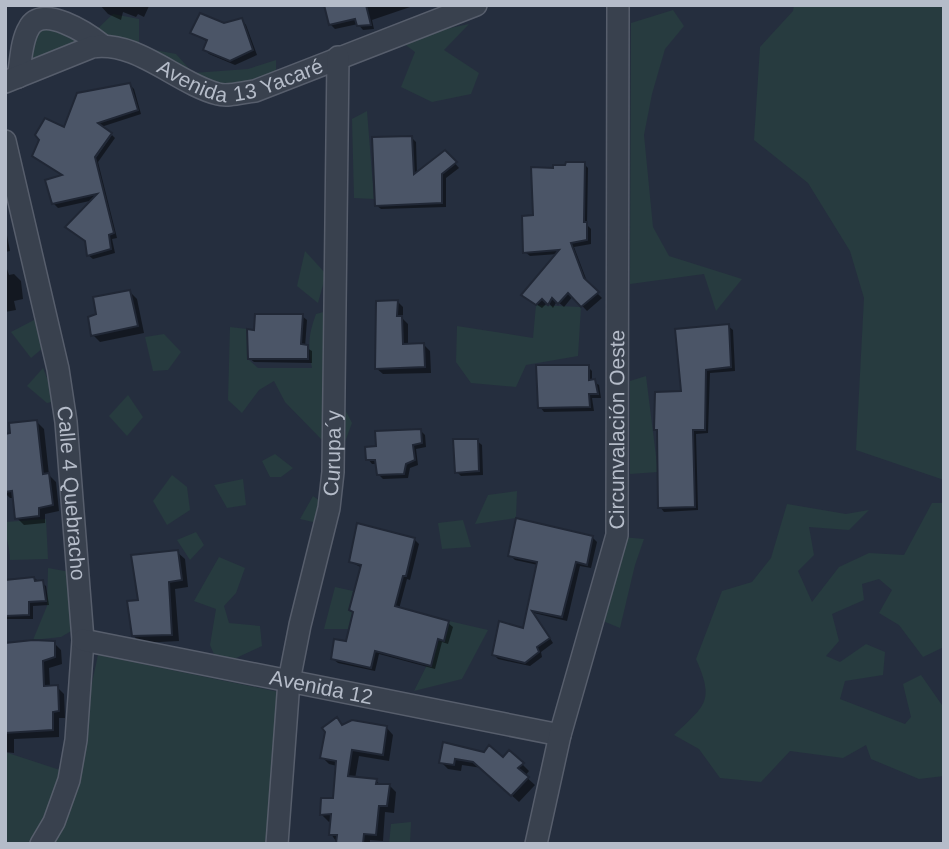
<svg xmlns="http://www.w3.org/2000/svg" width="949" height="849" font-family="Helvetica,sans-serif">
  <style>
    .green { fill: #273b3f }
    .shadow { fill: #0007 }
    .building { fill: #4b5567; stroke: #202735; stroke-width: 2 }
    .lines { fill: none; stroke-linecap: round; stroke-linejoin: round }
    .street-casing { stroke: #575e6c; stroke-width: 24 }
    .street { stroke: #39414e; stroke-width: 21 }
    .labels { text-anchor: middle; stroke-width: 7; stroke-linejoin: round; paint-order: stroke }
    .street-label { font-size: 21px; fill: #b5bcc9; stroke: #1e2533 }
  </style>
  <rect width="100%" height="100%" fill="#252e3e"/>
  <g class="green">
    <path d="M794 5H944V480L856 450 864 298 850 251 808 183 754 140 760 47 793 11Z"/>
    <path d="M673 10 684 26 665 49 652 94 644 135 653 227 669 256 742 279 716 311 704 274 630 284 631 23Z"/>
    <path d="M113 14 139 19V47L176 54 193 73 248 69 276 60V75L238 86 218 87 113 41 30 62 13 53 51 19 93 33Z"/>
    <path d="M469 24 444 50 479 73 471 94 432 102 401 87 415 52 398 39Z"/>
    <path d="M367 111 374 199 354 198 352 119Z"/>
    <path d="M305 251 326 274 318 303 297 286Z"/>
    <path d="M536 305 581 307 578 356 526 365 516 387 471 383 456 362 457 326 533 338Z"/>
    <path d="M327 311 324 368 352 423 343 447 321 439 285 402 274 381 259 390 242 413 228 400 230 327 247 329 248 359 258 368H312C308 346 308 336 316 314Z"/>
    <path d="M34 320 44 347 31 358 11 332Z"/>
    <path d="M164 334 181 352 168 370 153 371 145 337Z"/>
    <path d="M43 368 56 401 47 403 27 386Z"/>
    <path d="M646 376 658 472 630 474V381Z"/>
    <path d="M128 395 143 417 127 436 109 416Z"/>
    <path d="M275 454 293 468 281 477H270L262 461Z"/>
    <path d="M172 475 187 487 190 510 167 525 153 501Z"/>
    <path d="M243 479 246 505 227 508 214 485Z"/>
    <path d="M517 491 516 518 475 524 488 495Z"/>
    <path d="M313 496 327 506 313 522 300 519Z"/>
    <path d="M932 503H944V647L923 657 899 625 879 613 892 590 879 579 862 584 864 600 832 614 839 641 826 656 840 662 866 644 885 652 883 675 845 681 840 699 905 724 911 717 903 684 921 675 944 708V776L919 779 871 759 866 745 843 758 790 751 761 782 720 778 699 749 674 735C705 705 715 702 696 659L722 591 752 582 771 558 787 504 846 514 869 510 849 530 809 527 814 555 798 571 812 602 839 567 869 553 904 555Z"/>
    <path d="M46 519 48 559 10 560C10 547 5 536 5 522Z"/>
    <path d="M463 520 471 547 442 549 438 523Z"/>
    <path d="M196 532 204 545 190 560 177 540Z"/>
    <path d="M622 537 644 539 635 565 620 628 603 621Z"/>
    <path d="M219 557 245 568 236 593 224 606 229 623 260 626 262 646 219 666 210 645 216 609 194 601Z"/>
    <path d="M48 568 81 574 78 627 61 637 33 640 47 606Z"/>
    <path d="M335 587 353 591 349 610 360 614 358 623 349 629H324Z"/>
    <path d="M449 621 488 630 462 679 414 691Z"/>
    <path d="M98 655 284 693 272 844H44L65 808Z"/>
    <path d="M5 752 63 771 33 844H5Z"/>
    <path d="M411 822 410 844H389L391 824Z"/>
  </g>
  <g class="shadow">
    <path d="M100 5H148L149 6 144 17 138 14 136 17 123 12 121 20 108 14Z"/>
    <path d="M326 5H416L372 20 374 29 363 30 358 24 335 29 330 24Z"/>
    <path d="M242 20 246 25 257 55 235 65 209 54 205 50 208 42 192 33Z"/>
    <path d="M130 85 134 89 141 114 101 127 88 163 91 165 112 135 115 138 98 162 117 238 112 239 115 253 93 259 88 255 87 242 67 227 94 200 58 208 54 204 64 176 34 156 65 129Z"/>
    <path d="M411 137 416 142 417 174 445 152 459 168 446 178V207L381 209 376 205Z"/>
    <path d="M584 164 588 168 587 225 591 229V244L574 247 588 284 602 298 587 311 573 296 564 307 557 301 553 308 548 302 542 308 528 299 558 254 530 256 525 252 535 217 554 170Z"/>
    <path d="M5 225 10 251 5 252Z"/>
    <path d="M5 263 9 275 14 274 21 281 23 299 14 301 16 310 5 312Z"/>
    <path d="M130 292 137 299 144 333 100 342 93 335 98 316Z"/>
    <path d="M397 301 403 307V319L408 324V345H424L430 351 431 373 383 374 376 368Z"/>
    <path d="M302 316 307 320 305 347 312 351V363L254 362 249 358 256 332Z"/>
    <path d="M728 326 733 330 735 371 710 373 708 433 696 434 698 510 664 512 660 507 659 433 656 430Z"/>
    <path d="M588 367 592 371V381L599 385 601 398H592L594 411 544 412 540 407Z"/>
    <path d="M37 422 44 429 49 475 56 482 59 511 45 514V523L24 525 17 518 15 498H10L5 493V435H12Z"/>
    <path d="M420 430 425 435 426 447 416 449 418 465 410 468 408 478 383 479 379 475 377 464H372L368 459 378 448Z"/>
    <path d="M477 441 482 445 483 475 461 476 457 472Z"/>
    <path d="M593 538 597 542 591 568 580 566 567 621 534 613 553 643 541 652 542 657 530 666 498 659 494 655 524 630 538 565 515 560 510 555Z"/>
    <path d="M414 539 419 544 410 580 407 579 399 609 448 623 453 627 448 644 442 642 435 669 379 654 375 671 338 663 333 659 347 643 354 613 350 610 362 568 351 562Z"/>
    <path d="M177 552 185 559 188 587 175 589 179 641 140 643 133 635 141 601Z"/>
    <path d="M34 578 46 586 49 605 33 606V619H5V581Z"/>
    <path d="M54 643 61 650 62 664 49 668 50 687H57L64 694 65 718H59V737L14 739V753L5 752V691Z"/>
    <path d="M344 727H386L393 735 389 761 359 756 355 779 376 781 381 785H389L396 792 394 813 385 812 383 841 370 840V844H338L331 834 332 821 329 822 322 815 334 800 337 766 329 764 322 757Z"/>
    <path d="M444 744 522 764 529 771 525 776 535 785 519 802 482 768 462 765 461 771 448 769 441 762Z"/>
  </g>
  <g class="building">
    <path d="M324 5H366L371 25 357 26 355 19 329 25Z"/>
    <path d="M200 13 224 23 242 18 253 50 230 61 203 50 207 40 190 33Z"/>
    <path d="M130 83 138 110 98 123 112 133 95 157 114 233 109 235 111 249 87 256 85 241 65 227 97 194 52 204 45 180 62 175 32 156 39 140 35 135 45 118 64 127 77 93Z"/>
    <path d="M412 136 414 174 445 150 457 162 442 174V203L375 206 372 137Z"/>
    <path d="M566 162H585L584 222H587V240L571 243 584 278 599 292 581 307 568 293 558 304 552 298 548 305 542 299 536 305 521 295 559 250 523 253 522 216 533 215 531 167 553 168V165H565Z"/>
    <path d="M130 290 138 326 91 336 88 317 96 314 93 297Z"/>
    <path d="M398 300 397 316H402L403 344 424 343 425 367 375 369 376 301Z"/>
    <path d="M255 314H303L301 344 308 345V359H248L247 329 254 330Z"/>
    <path d="M729 324 731 367 706 370 705 430H693L695 507 658 508 657 430H654L655 392 681 391 675 329Z"/>
    <path d="M536 365H589V380L595 379 598 394H589L590 407 538 408Z"/>
    <path d="M37 420 43 474 49 473 53 505 39 508V516L15 519 12 491 5 492V434L10 433 9 423Z"/>
    <path d="M421 429 422 443 413 445 415 460 406 464 404 474 377 475 375 460H366L365 447 376 446 375 431Z"/>
    <path d="M453 439H478L479 471 455 473Z"/>
    <path d="M516 518 593 536 587 565 576 562 562 617 532 611 550 638 537 647 539 652 525 663 492 655 499 621 523 628 537 562 508 556Z"/>
    <path d="M357 523 415 538 406 576H403L395 606 449 621 444 641 438 639 431 666 375 651 371 668 331 659 334 639 346 641 353 612 349 610 361 565 349 562Z"/>
    <path d="M178 550 182 580 169 582 172 635 132 636 127 601 138 600 131 555Z"/>
    <path d="M34 577 35 581 43 580 46 601 29 602V615L5 616V580Z"/>
    <path d="M33 640 55 641V657L43 661 44 686 58 685 59 711 53 712V730L5 733V643Z"/>
    <path d="M337 717 342 725 352 720 387 726 383 755 352 750 348 776 377 779 376 784H390L387 806H379L376 835 364 834 363 844H336L337 835H329L331 814 320 815 321 798H333L336 761 320 758 325 732 322 728Z"/>
    <path d="M443 742 484 752 489 745 503 757 509 750 524 763 518 768 529 777 511 796 473 762 455 759 454 765 439 763Z"/>
  </g>
  <g class="lines">
    <defs>
      <g id="street">
        <path d="M18 77C21 62 21 41 29 28 42 3 88 34 102 45"/>
        <path id="s1" d="M5 82 92 47C137 40 176 83 218 94 228 97 244 92 255 91L476 5"/>
        <path id="s2" d="M5 141 58 369 66 422 83 640 76 740 69 780 54 822 41 844"/>
        <path id="s3" d="M83 640 560 735"/>
        <path id="s4" d="M277 844 289 681 300 625 329 508 333 472 338 57"/>
        <path id="s5" d="M536 844 560 735 617 535 618 5"/>
      </g>
    </defs>
    <use href="#street" class="street-casing"/>
    <use href="#street" class="street"/>
  </g>
  <g class="labels">
    <g class="street-label">
      <text dy="7" stroke="none"><textPath href="#s1" startOffset="252">Avenida 13 Yacaré</textPath></text>
      <text dy="7" stroke="none"><textPath href="#s5" startOffset="425">Circunvalación Oeste</textPath></text>
      <text dy="7" stroke="none"><textPath href="#s4" startOffset="396">Curupa´y</textPath></text>
      <text dy="7" stroke="none"><textPath href="#s2" startOffset="359">Calle 4 Quebracho</textPath></text>
      <text dy="7" stroke="none"><textPath href="#s3" startOffset="243">Avenida 12</textPath></text>
    </g>
  </g>
  <rect width="949" height="849" fill="none" stroke="#b5bcc9" stroke-width="14"/>
</svg>
